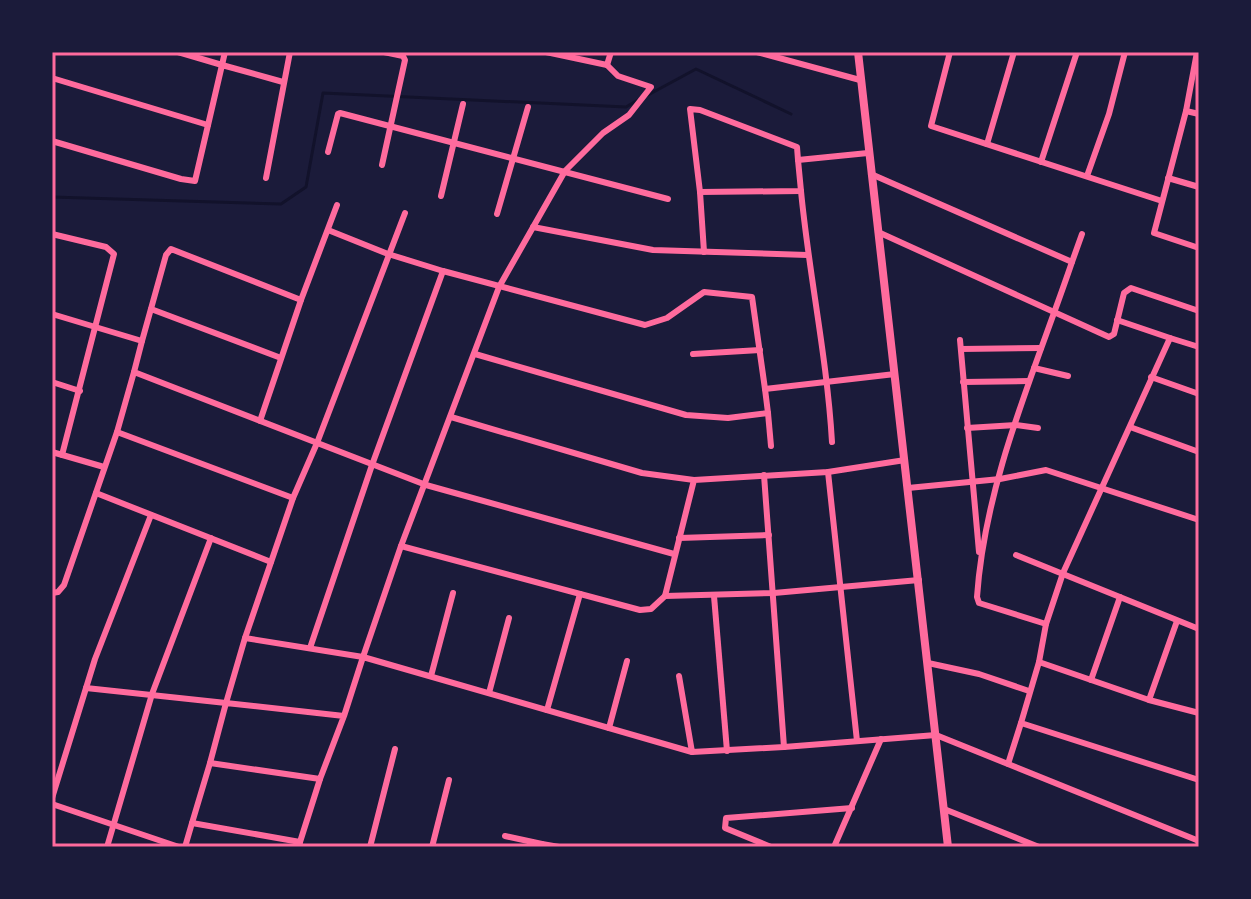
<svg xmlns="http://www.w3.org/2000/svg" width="1251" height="899" font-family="'Golos Text',sans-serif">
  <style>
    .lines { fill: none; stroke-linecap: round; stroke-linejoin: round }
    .stream { stroke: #12122b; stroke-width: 3 }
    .minor { stroke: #ff6b9d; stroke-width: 6 }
    .tertiary { stroke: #ff6b9d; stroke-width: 8 }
    .neatline { fill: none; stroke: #ff6b9d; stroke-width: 3 }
  </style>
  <rect width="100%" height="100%" fill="#1b1b3a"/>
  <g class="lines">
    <g class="stream">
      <path d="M648 95 696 69 791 114"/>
      <path d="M52 197 281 204 306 187 323 93 626 107 638 100"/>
    </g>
    <g class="minor">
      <path d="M178 52 222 65 225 52"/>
      <path d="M546 52 607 65 611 52"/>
      <path d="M757 52 860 80"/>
      <path d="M950 52 931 126 1162 201"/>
      <path d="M607 65 618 76 651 87 629 115 603 133 565 171 499 287 401 546 640 610 651 609 665 596 694 480 828 472 905 460"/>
      <path d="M52 78 208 125"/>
      <path d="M1186 111 1197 52"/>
      <path d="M1199 114 1186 111 1154 233 1199 248"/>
      <path d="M52 141 181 179 195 181 222 65 283 82"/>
      <path d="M987 144 1014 52"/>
      <path d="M328 152 338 114 340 113 668 199"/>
      <path d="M1041 162 1077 52"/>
      <path d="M382 165 405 60 403 56 384 52"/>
      <path d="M871 174 1072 262C1035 371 985 481 977 597L979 603 1046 624"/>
      <path d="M1087 176 1109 114 1125 52"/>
      <path d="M266 178 290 52"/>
      <path d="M1168 178 1199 187"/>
      <path d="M801 191C809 275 827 357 832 442"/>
      <path d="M700 192 801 191 798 160 868 153"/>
      <path d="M441 196 463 104"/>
      <path d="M497 214 528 107"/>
      <path d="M533 227 653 250 807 255"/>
      <path d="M328 230 388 254 443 271 645 325 667 318 704 292 752 297 765 389"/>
      <path d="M878 232 1109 337 1114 334 1124 293 1131 288 1199 311"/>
      <path d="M52 234 106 247 114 254 62 455"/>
      <path d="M704 252 700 192 690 109 700 110 797 147 798 160"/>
      <path d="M1072 262 1082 234"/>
      <path d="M151 309 281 358"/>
      <path d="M52 314 142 341 134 372 426 485 674 554"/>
      <path d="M1117 320 1170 338"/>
      <path d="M960 340 979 552"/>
      <path d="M142 341 166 255 171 249 301 300"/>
      <path d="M1199 347 1170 338 1063 573 1046 624 1039 662 1021 723 1199 780"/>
      <path d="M961 349 1041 348"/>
      <path d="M475 354 686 415 728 418 768 413 765 389 895 374"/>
      <path d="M693 354 760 350"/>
      <path d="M1034 368 1068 376"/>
      <path d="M1151 377 1199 394"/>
      <path d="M52 382 80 391"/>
      <path d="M963 382 1029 381"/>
      <path d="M768 413 771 446"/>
      <path d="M451 417 642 473 694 480"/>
      <path d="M260 421 301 300 337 205"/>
      <path d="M1130 427 1199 452"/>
      <path d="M967 428 1016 425 1038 428"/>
      <path d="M117 432 293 498"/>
      <path d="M52 452 104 467"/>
      <path d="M828 472 857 741"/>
      <path d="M908 488 1000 479 1046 470 1199 520"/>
      <path d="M96 493 271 562"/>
      <path d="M679 538 769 535"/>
      <path d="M1016 555 1199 629"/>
      <path d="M52 593 58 592 64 585 117 432 134 372"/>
      <path d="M665 596 774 593 919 580"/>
      <path d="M714 596 727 751"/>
      <path d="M245 638 363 657 401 546"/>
      <path d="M310 648 372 465 443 271"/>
      <path d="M1039 662 1149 700 1199 713"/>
      <path d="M928 663 979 674 1029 691"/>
      <path d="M431 676 453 593"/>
      <path d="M679 676 692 752 784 747 764 475"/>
      <path d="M1091 680 1120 597"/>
      <path d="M86 688 226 703 245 638 293 498 317 443 405 213"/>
      <path d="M489 693 509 618"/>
      <path d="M1149 700 1177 621"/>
      <path d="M547 710 580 594"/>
      <path d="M344 716 320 779 210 763 226 703 344 716 363 657 692 752"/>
      <path d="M609 728 627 661"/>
      <path d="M784 747 936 735 1199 841"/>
      <path d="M1008 764 1021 723"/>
      <path d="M52 798 95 659 151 515"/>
      <path d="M52 804 179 847"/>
      <path d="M944 809 1039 847"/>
      <path d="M192 823 210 763"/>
      <path d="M505 836 542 844"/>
      <path d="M300 842 320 779"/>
      <path d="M107 847 152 694 211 538"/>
      <path d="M185 847 192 823 300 842 299 847"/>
      <path d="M370 847 395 749"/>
      <path d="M432 847 449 780"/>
      <path d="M542 847V844L559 847"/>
      <path d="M771 847 725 828 726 818 852 808"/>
      <path d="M834 847 881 739"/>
    </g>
    <path class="tertiary" d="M858 52 948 847"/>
  </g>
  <rect width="1251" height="899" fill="none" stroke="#1b1b3a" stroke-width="108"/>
  <rect x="54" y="54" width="1143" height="791" class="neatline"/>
</svg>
